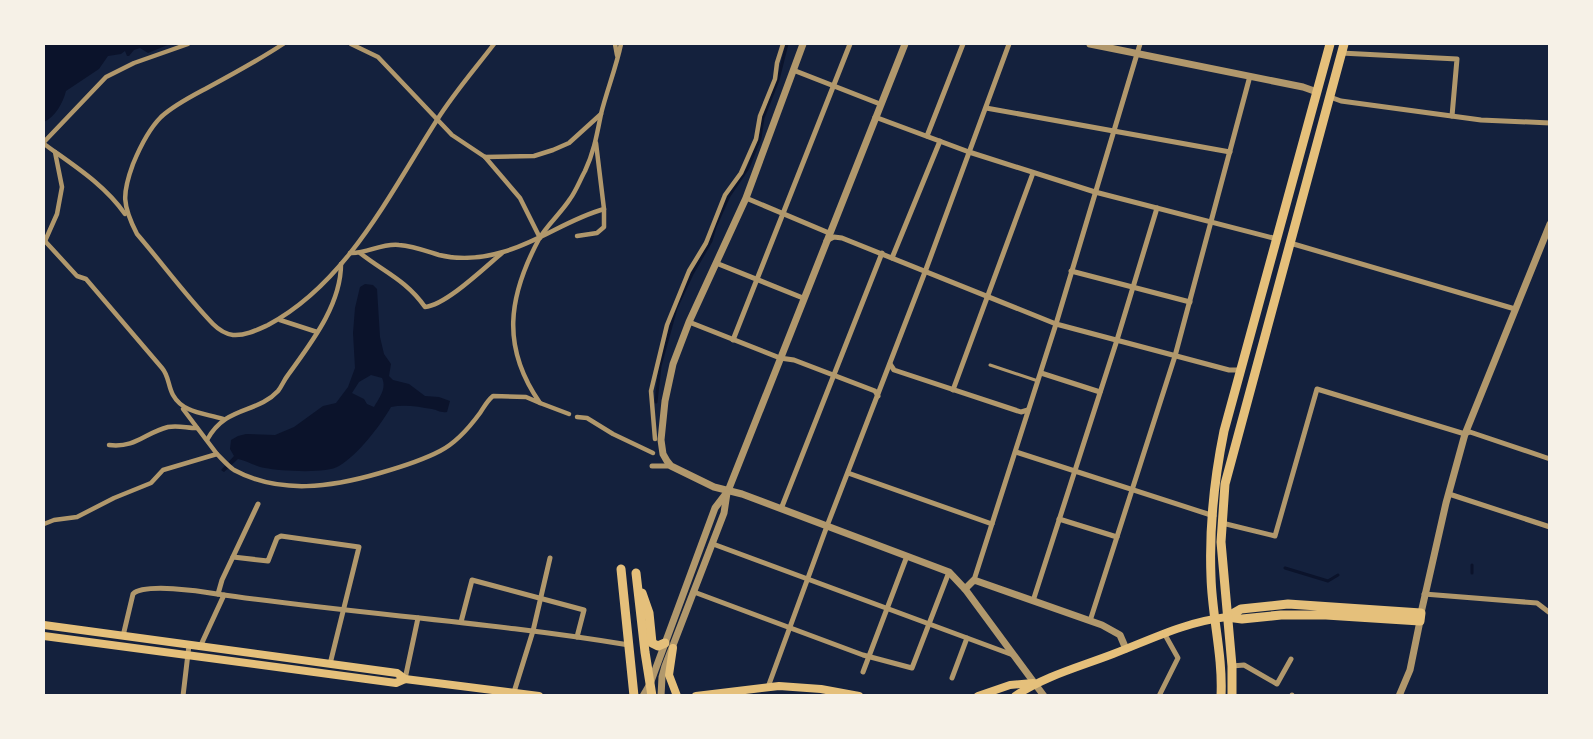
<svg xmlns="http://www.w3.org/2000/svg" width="1593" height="739" font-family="'PT Sans',sans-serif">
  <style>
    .water { fill: #0b132b; fill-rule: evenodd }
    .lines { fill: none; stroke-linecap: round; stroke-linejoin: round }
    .stream { stroke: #0b132b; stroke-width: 3 }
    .service { stroke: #b1986c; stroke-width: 3 }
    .pedestrian { stroke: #b1986c; stroke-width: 4.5 }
    .minor { stroke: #b1986c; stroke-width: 5 }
    .tertiary { stroke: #b1986c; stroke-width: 7 }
    .secondary { stroke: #e5c07b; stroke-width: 8 }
    .primary { stroke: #e5c07b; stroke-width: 9 }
    .trunk { stroke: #e5c07b; stroke-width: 9 }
  </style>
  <rect width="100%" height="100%" fill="#14213d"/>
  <g class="water">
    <path d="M44 44H170L148 53 140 48 134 50 129 56H127L125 51 121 54 108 56 99 69 66 91C63 103 55 117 44 122Z"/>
    <path d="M365 284 373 285 377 289 380 337 384 354 391 364 389 376 393 380 409 384 425 396 439 397 450 401 447 412C440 413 438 410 432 409 419 407 405 404 391 407 380 426 358 455 339 466 327 474 280 471 265 468 255 466 247 461 238 459L224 472 221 470 234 456 230 449 231 440 238 436 246 434 275 435 294 427 323 406 336 403 348 387 355 368 353 333 355 308 360 287ZM371 375 382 378C387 389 379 398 374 407L367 404 364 399 352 393 359 382Z"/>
  </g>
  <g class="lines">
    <g class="stream">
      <path d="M656 402 660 366 676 308 692 274 711 241 715 227 729 196 748 168 760 138 763 118 778 80 787 44"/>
      <path d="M1285 568 1328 581 1338 575"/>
      <path d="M1472 573V565"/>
    </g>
    <path class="service" d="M990 365 1038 381"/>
    <g class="pedestrian">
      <path d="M283 44C259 60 233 74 207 88 192 96 174 105 161 117 148 130 140 147 133 164 122 194 122 205 137 234 162 263 186 296 213 324 218 329 226 334 233 335 245 336 257 330 268 325 347 283 390 193 437 120 454 93 475 69 494 44"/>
      <path d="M351 44 378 57 452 135 485 157 534 156 553 150 569 143 601 114"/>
      <path d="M615 44 617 55"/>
      <path d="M44 142 106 77 134 63 188 44"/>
      <path d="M44 144C73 165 104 184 125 214"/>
      <path d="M485 157 520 198 540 238"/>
      <path d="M577 236 597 233 604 227V209L596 143"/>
      <path d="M44 240 77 276 86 279 162 368C169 376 168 386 173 395 183 413 204 413 223 419"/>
      <path d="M45 241 57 214 62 187 55 152"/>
      <path d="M350 253C367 254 381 243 399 245 413 246 426 251 439 255 459 260 483 258 503 252 539 242 568 219 604 209"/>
      <path d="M360 253C384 272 406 280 425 307 446 305 484 268 502 253"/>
      <path d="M280 320 317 332"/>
      <path d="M540 403 569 414"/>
      <path d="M183 409 217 454"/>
      <path d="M577 417 587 418 613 434 653 453"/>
      <path d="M655 439 651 391 667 325 689 271 706 243 725 195 741 173 756 139 760 116 775 79 777 63 783 44"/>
      <path d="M207 440C226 405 257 414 278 391 282 386 284 380 288 375 311 343 341 305 341 264"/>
      <path d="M109 445C137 448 144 433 168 427 178 425 187 428 197 428"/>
      <path d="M44 524 54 520 77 517 114 498 151 483 163 470 217 454C222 459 228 466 234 470 280 495 332 487 380 473 401 467 421 461 440 451 456 443 469 428 480 413 484 407 487 401 493 396L526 397 540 403C501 347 508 297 539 239 547 225 561 213 570 199 576 191 580 180 585 171 594 152 597 134 601 114 607 90 616 68 621 44"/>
    </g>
    <g class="minor">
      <path d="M1341 53 1457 59 1452 116"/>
      <path d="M793 70 880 104"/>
      <path d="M1330 97 1341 101 1481 120 1550 123"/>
      <path d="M986 108 1230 152"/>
      <path d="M875 117 969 152 1095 192 1277 239"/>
      <path d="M927 136 963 44"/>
      <path d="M746 198 829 233"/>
      <path d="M826 241 834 237 842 238 1056 324 1229 370H1241"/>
      <path d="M1290 243 1515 309"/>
      <path d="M892 258 940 141"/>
      <path d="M716 263 803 298"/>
      <path d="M1071 271 1190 302"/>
      <path d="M689 322 780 358 794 360 875 391 878 396"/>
      <path d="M733 340 850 44"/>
      <path d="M890 364 894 370 1021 412 1028 410"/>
      <path d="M1041 373 1100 392"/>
      <path d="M953 390 1033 173"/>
      <path d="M1016 452 1214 516"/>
      <path d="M652 466H671"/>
      <path d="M848 473 992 524"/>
      <path d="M1449 494 1550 527"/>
      <path d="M781 509 882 253"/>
      <path d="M1059 519 1117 537"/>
      <path d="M1222 523 1275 536 1317 389 1465 434 1470 432 1550 459"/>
      <path d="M713 544 1013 655"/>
      <path d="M233 557 268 561 277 538 281 536 359 547 330 664"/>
      <path d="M974 580 1056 324 1140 44"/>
      <path d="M694 592 863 655 912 668 949 572"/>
      <path d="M218 594 222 580 258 504"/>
      <path d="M1424 594 1537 603 1550 613"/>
      <path d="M1033 601 1117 340 1157 208"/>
      <path d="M1090 621 1175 356 1250 76"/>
      <path d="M461 622 472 580 584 610 577 637"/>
      <path d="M123 636 133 594C144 583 201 591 217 594 354 614 492 622 629 645"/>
      <path d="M200 647 224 595"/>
      <path d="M1232 666 1244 665 1277 684 1291 659"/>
      <path d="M863 672 907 556"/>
      <path d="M952 678 967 638"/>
      <path d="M405 679 418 618"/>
      <path d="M768 687 827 526 925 272 1009 44"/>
      <path d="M514 692 533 631 550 558"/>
      <path d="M1292 695V696"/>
      <path d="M183 696 189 645"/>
      <path d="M1159 696 1178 658 1164 633"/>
    </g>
    <g class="tertiary">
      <path d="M803 44 746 198 689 322 673 364 665 401 661 440 663 454 667 461 671 466 714 487 742 494 949 572 965 589 1044 696"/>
      <path d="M1090 44 1303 87 1317 92"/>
      <path d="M965 589 974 580 1102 625 1120 635 1126 649"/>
      <path d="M1421 613 1446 503 1465 434 1550 224"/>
      <path d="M643 696 650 684 715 508 728 491 905 44"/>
      <path d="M661 696 662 677 665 666 724 513 727 493"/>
      <path d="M1399 696 1410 670 1420 621"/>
    </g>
    <g class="secondary">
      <path d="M44 625 397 673 405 679"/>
      <path d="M44 636 396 683 405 679 539 696"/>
      <path d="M673 648 669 675 677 696"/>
      <path d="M696 696 779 686 821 689 859 696"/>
      <path d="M978 696 1010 685 1033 683"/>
      <path d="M1015 696C1045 676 1079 667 1113 654 1152 639 1185 622 1227 617"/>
    </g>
    <g class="primary">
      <path d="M1288 604 1421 613 1420 621 1326 615H1281L1242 619 1227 617 1241 609Z"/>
      <path d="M1221 696C1223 655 1212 617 1211 577 1209 527 1214 480 1224 431L1330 44"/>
      <path d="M1232 696V666L1221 542 1225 484 1344 44"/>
    </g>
    <g class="trunk">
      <path d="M621 569 634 696"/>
      <path d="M636 573 645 652 652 696"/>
      <path d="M642 593 649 613 652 643 658 646 665 643"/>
    </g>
  </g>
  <rect width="1593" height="739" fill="none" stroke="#f6f1e7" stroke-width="90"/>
</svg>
